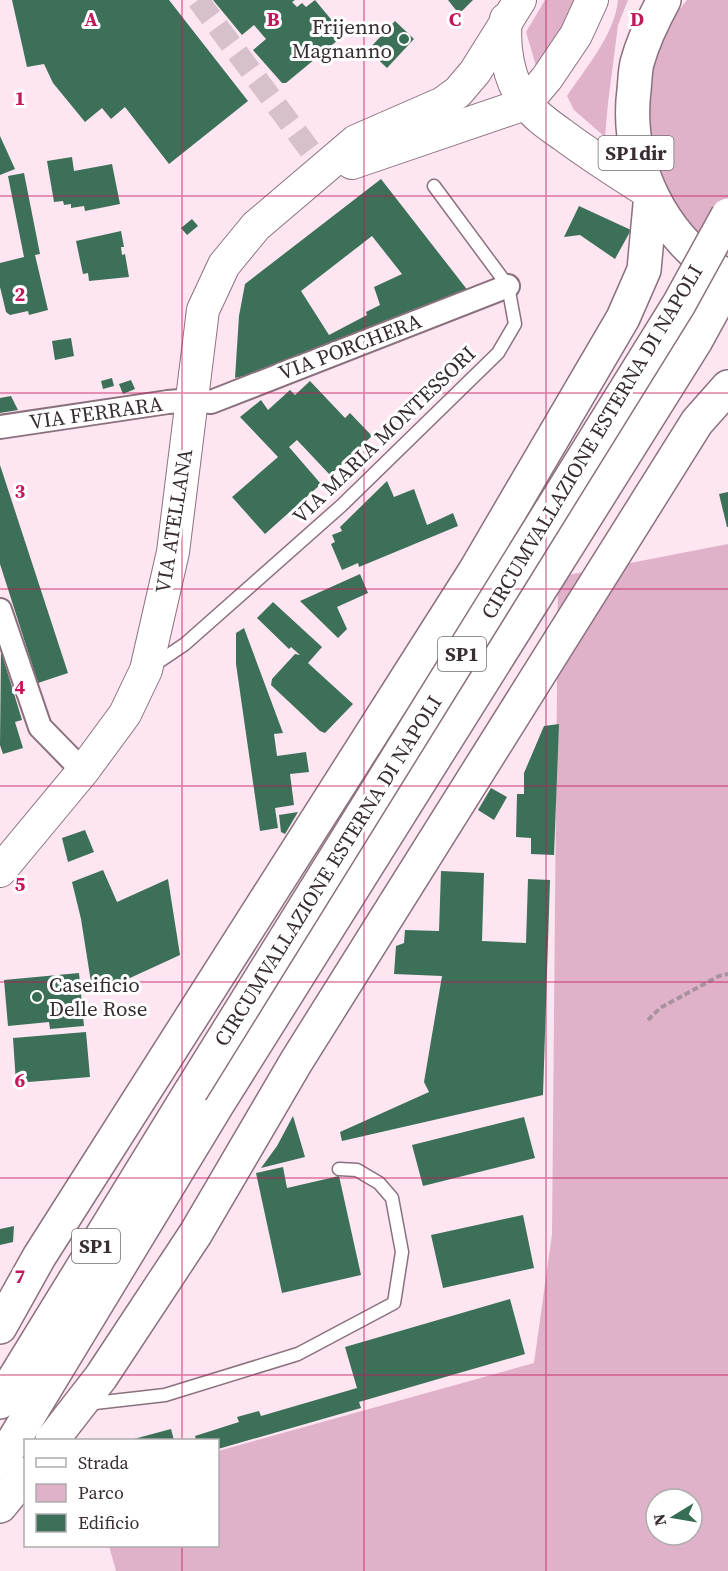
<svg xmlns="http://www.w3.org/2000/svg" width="728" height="1571" font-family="'Source Serif 4',serif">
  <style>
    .green { fill: #e0b2ca; fill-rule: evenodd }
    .building { fill: #3c7058; fill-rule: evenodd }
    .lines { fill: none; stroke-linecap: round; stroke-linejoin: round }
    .street-tunnel { stroke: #d6c0cb; stroke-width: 22; stroke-dasharray: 22 11; stroke-linecap: butt }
    .lane-casing { stroke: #8b717e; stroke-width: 15 }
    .street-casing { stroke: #8b717e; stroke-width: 26 }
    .secondary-casing { stroke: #8b717e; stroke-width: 34 }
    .primary-casing { stroke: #8b717e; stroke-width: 36 }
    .highway-casing { stroke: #8b717e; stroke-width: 36 }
    .path { stroke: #a6939d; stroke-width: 4; stroke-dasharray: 6 3; stroke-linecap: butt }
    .lane { stroke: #fff; stroke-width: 12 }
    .street { stroke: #fff; stroke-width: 22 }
    .secondary { stroke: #fff; stroke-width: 32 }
    .primary { stroke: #fff; stroke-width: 33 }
    .highway { stroke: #fff; stroke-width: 33 }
    .highway-bridge-casing { stroke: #8b717e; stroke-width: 36; stroke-linecap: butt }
    .highway-bridge { stroke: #fff; stroke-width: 33 }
    .grid { fill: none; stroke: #c2185b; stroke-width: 1.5; stroke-opacity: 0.55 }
    .poi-dot { fill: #366d54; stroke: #fff; stroke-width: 2 }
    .labels { text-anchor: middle; stroke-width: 6; stroke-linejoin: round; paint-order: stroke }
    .shield { fill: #fff; stroke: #746c70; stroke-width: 1.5 }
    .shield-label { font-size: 20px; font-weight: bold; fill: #382d33 }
    .poi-label { font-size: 21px; fill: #382d33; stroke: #fff; text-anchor: end }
    .street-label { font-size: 21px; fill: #382d33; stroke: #fff }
    .grid-label { font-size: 20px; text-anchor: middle; font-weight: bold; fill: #c2185b; stroke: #fff; stroke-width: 6; stroke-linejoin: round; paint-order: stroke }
  </style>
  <rect width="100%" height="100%" fill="#fde5f1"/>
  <g class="green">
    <path d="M545 0H578L541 64 536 66 526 32Z"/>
    <path d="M618 0H628L618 25 608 103 605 137 574 110 567 96C585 69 615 34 618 0Z"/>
    <path d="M687 0H728V255L700 236 666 191 648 135 649 75 671 20Z"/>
    <path d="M728 544V1571H116L109 1546H218V1451L534 1363 552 1234 558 577ZM656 1499H692V1535H656Z"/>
  </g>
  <g class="building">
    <path d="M12 0H169L248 101 169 164 125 107 111 119 102 108 85 122 53 83 44 64 27 67Z"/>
    <path d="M213 0H295L292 2 297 7 302 3 306 7 315 0 344 35 286 83H282L253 50 266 39 254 25 242 35Z"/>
    <path d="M448 0H473L459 14Z"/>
    <path d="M395 21 414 39 387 68 368 50Z"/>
    <path d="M0 136 15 169 0 175Z"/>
    <path d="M72 157 74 171 112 164 120 204 85 211 84 206 71 208V204L64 205 63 201 54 202 47 161Z"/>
    <path d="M24 173 40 254 35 255 48 310 29 315 28 311 10 315 6 312 0 287V263L24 257 8 176Z"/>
    <path d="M381 179 469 292 268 370 235 378 239 316 245 284ZM372 236 402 274 374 287 380 305 366 312 367 315 329 335 301 291Z"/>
    <path d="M579 206 631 230 615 259 580 235 564 237Z"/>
    <path d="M192 219 198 226 187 235 181 228Z"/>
    <path d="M121 231 124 247H121L122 255 125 254 129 277 89 281 88 273 83 274 76 241Z"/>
    <path d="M71 338 74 356 55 360 52 341Z"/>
    <path d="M112 378 114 386 103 389 101 381Z"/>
    <path d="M131 380 135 389 123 394 119 384Z"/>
    <path d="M310 381 345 418 350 413 372 436 330 475 297 440 289 447 321 484 265 534 232 497 278 457 240 417 261 400 268 410 290 390 295 395Z"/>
    <path d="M11 396 18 410 0 413V398Z"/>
    <path d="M0 465 68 673 38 683 0 564Z"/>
    <path d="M387 481 394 497 414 489 427 525 453 513 458 526 359 567 358 563 342 570 331 544 335 542 332 535 342 531 340 527Z"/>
    <path d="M728 492V527H727L719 494Z"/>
    <path d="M360 574 368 593 337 607 347 629 338 638 300 601Z"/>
    <path d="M273 602 322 647 308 663 353 704 325 733 320 731 271 685 272 679 295 654 300 655 291 647 289 649 257 618Z"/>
    <path d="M244 628 283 733 274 734 277 756 306 752 309 772 290 774 294 805 275 808 278 828 260 831 236 664V633Z"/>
    <path d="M1 651 22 720 15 722 23 748 3 754 0 745Z"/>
    <path d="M559 724 554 855 531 854V838L516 837 517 794H524V773L544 726Z"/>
    <path d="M491 788 507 797 494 820 478 810Z"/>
    <path d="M298 812 285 834 281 832 279 815Z"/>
    <path d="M85 830 94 852 68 862 62 838Z"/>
    <path d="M103 870 117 902 168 879 180 955 93 995 81 919 72 882Z"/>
    <path d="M441 871 484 873 482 941 526 943 528 879 550 880 543 1095 342 1141 340 1132 429 1092 424 1082 442 976 394 974 396 946 404 943 405 930 439 931Z"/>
    <path d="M79 973 84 1026 50 1029 49 1022 8 1026 4 980Z"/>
    <path d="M86 1032 90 1077 16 1083 13 1038Z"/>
    <path d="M293 1116 305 1157 261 1168 277 1146Z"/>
    <path d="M524 1117 535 1158 423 1186 412 1145Z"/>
    <path d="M283 1167 287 1188 339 1176 361 1275 282 1293 256 1173Z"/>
    <path d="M523 1215 534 1268 443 1288 431 1235Z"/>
    <path d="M14 1226 13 1242 0 1245V1229Z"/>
    <path d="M510 1299 525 1354 359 1402 361 1408 218 1449V1440H196L195 1436 239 1422 237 1417 259 1411 261 1416 357 1388 345 1347Z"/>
    <path d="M171 1429 174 1440H130Z"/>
  </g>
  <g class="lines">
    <path class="street-tunnel" d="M198 0 324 169"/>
    <defs>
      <g id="lane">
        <path d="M151 667 185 644 341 506 498 353 515 324 508 286 434 186"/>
        <path d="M86 1404 165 1395 298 1354 394 1303 402 1252 392 1198 379 1183 357 1170 339 1169"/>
      </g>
      <g id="street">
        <path d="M0 427 168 402 192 400 211 402 508 286"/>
        <path d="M0 610 40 727 83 771"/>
      </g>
      <g id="secondary">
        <path d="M506 19C503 46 508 80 525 102 534 115 550 126 563 135 591 156 621 175 651 194"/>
        <path d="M352 163 525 104 547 78 576 35 592 0"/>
        <path d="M0 871 83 771 125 714 146 670 173 552 203 310 224 265 256 226 356 141 443 103 458 92 475 72 520 0"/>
      </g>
      <path id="primary" d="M664 0C653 20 643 41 637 63 635 71 635 81 634 90 625 163 662 239 726 276"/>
      <g id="highway">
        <path d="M0 1327 39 1257 475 571 623 318 644 270 651 194"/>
        <path d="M0 1402 191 1091"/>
        <path d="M52 1440 101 1377 196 1233 296 1062 697 422 728 387"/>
        <path d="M0 1463 217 1105 695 342 728 282"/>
        <path d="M0 1506 26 1474"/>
      </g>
    </defs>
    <use href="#lane" class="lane-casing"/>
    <use href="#street" class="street-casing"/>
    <use href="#secondary" class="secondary-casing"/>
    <use href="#primary" class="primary-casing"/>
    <use href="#highway" class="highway-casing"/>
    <path class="path" d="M648 1020 660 1008 719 976 728 974"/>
    <use href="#lane" class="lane"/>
    <use href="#street" class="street"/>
    <use href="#secondary" class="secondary"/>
    <use href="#primary" class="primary"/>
    <use href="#highway" class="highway"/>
    <defs>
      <path id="highway-bridge" d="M191 1091 679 304 728 215"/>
    </defs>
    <use href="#highway-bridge" class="highway-bridge-casing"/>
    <use href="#highway-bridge" class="highway-bridge"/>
  </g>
  <path class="grid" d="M182 0V1440M364 0V1571M546 0V1571M0 196H728M0 393H728M0 589H728M0 786H728M0 982H728M0 1178H728M0 1375H728M182 1546V1571"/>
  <g class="poi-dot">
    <circle cx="404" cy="39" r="6"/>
    <circle cx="37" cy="997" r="6"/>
  </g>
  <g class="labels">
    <g class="shield">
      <rect x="598.5" y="136" width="75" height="34" rx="4.5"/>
      <rect x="438" y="637" width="48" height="34" rx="4.5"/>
      <rect x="72" y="1229" width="48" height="34" rx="4.5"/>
    </g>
    <g class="shield-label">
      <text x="636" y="160">SP1dir</text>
      <text x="462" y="661">SP1</text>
      <text x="96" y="1253">SP1</text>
    </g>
    <g class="poi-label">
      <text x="392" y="34">Frijenno<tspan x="392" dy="24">Magnanno</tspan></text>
      <text x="49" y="992" text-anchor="start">Caseificio<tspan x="49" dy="24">Delle Rose</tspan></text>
    </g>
    <g class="street-label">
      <text transform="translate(350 347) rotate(-21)" y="7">VIA PORCHERA</text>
      <text transform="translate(96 413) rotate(-8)" y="7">VIA FERRARA</text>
      <text transform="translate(384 435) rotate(-44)" y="7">VIA MARIA MONTESSORI</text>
      <text transform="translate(592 442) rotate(-59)" y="7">CIRCUMVALLAZIONE ESTERNA DI NAPOLI</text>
      <text transform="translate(174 521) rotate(-81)" y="7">VIA ATELLANA</text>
      <text transform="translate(328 871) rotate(-58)" y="7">CIRCUMVALLAZIONE ESTERNA DI NAPOLI</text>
    </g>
  </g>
  <g class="grid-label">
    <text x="91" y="26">A</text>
    <text x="273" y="26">B</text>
    <text x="455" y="26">C</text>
    <text x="637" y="26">D</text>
    <text x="20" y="105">1</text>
    <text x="20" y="301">2</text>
    <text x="20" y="498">3</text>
    <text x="20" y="694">4</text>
    <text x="20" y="891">5</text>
    <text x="20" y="1087">6</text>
    <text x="20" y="1283">7</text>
  </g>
  <rect x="24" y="1439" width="195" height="108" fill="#ffffff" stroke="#afabad" stroke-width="1.5"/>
  <rect x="36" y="1458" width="30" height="9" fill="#ffffff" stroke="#afabad" stroke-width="1.5"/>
  <text x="78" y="1469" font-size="18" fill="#382d33">Strada</text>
  <rect x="36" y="1484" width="30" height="18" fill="#e0b2ca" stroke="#afabad" stroke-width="1.5"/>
  <text x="78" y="1499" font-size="18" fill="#382d33">Parco</text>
  <rect x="36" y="1514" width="30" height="18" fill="#3c7058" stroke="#afabad" stroke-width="1.5"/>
  <text x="78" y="1529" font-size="18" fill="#382d33">Edificio</text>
  <g transform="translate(674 1517) rotate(259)"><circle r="28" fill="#ffffff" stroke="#afabad" stroke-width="1.5"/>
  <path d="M0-4.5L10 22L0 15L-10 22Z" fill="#366d54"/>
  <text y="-9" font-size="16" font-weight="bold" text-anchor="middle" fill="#382d33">N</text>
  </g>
</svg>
